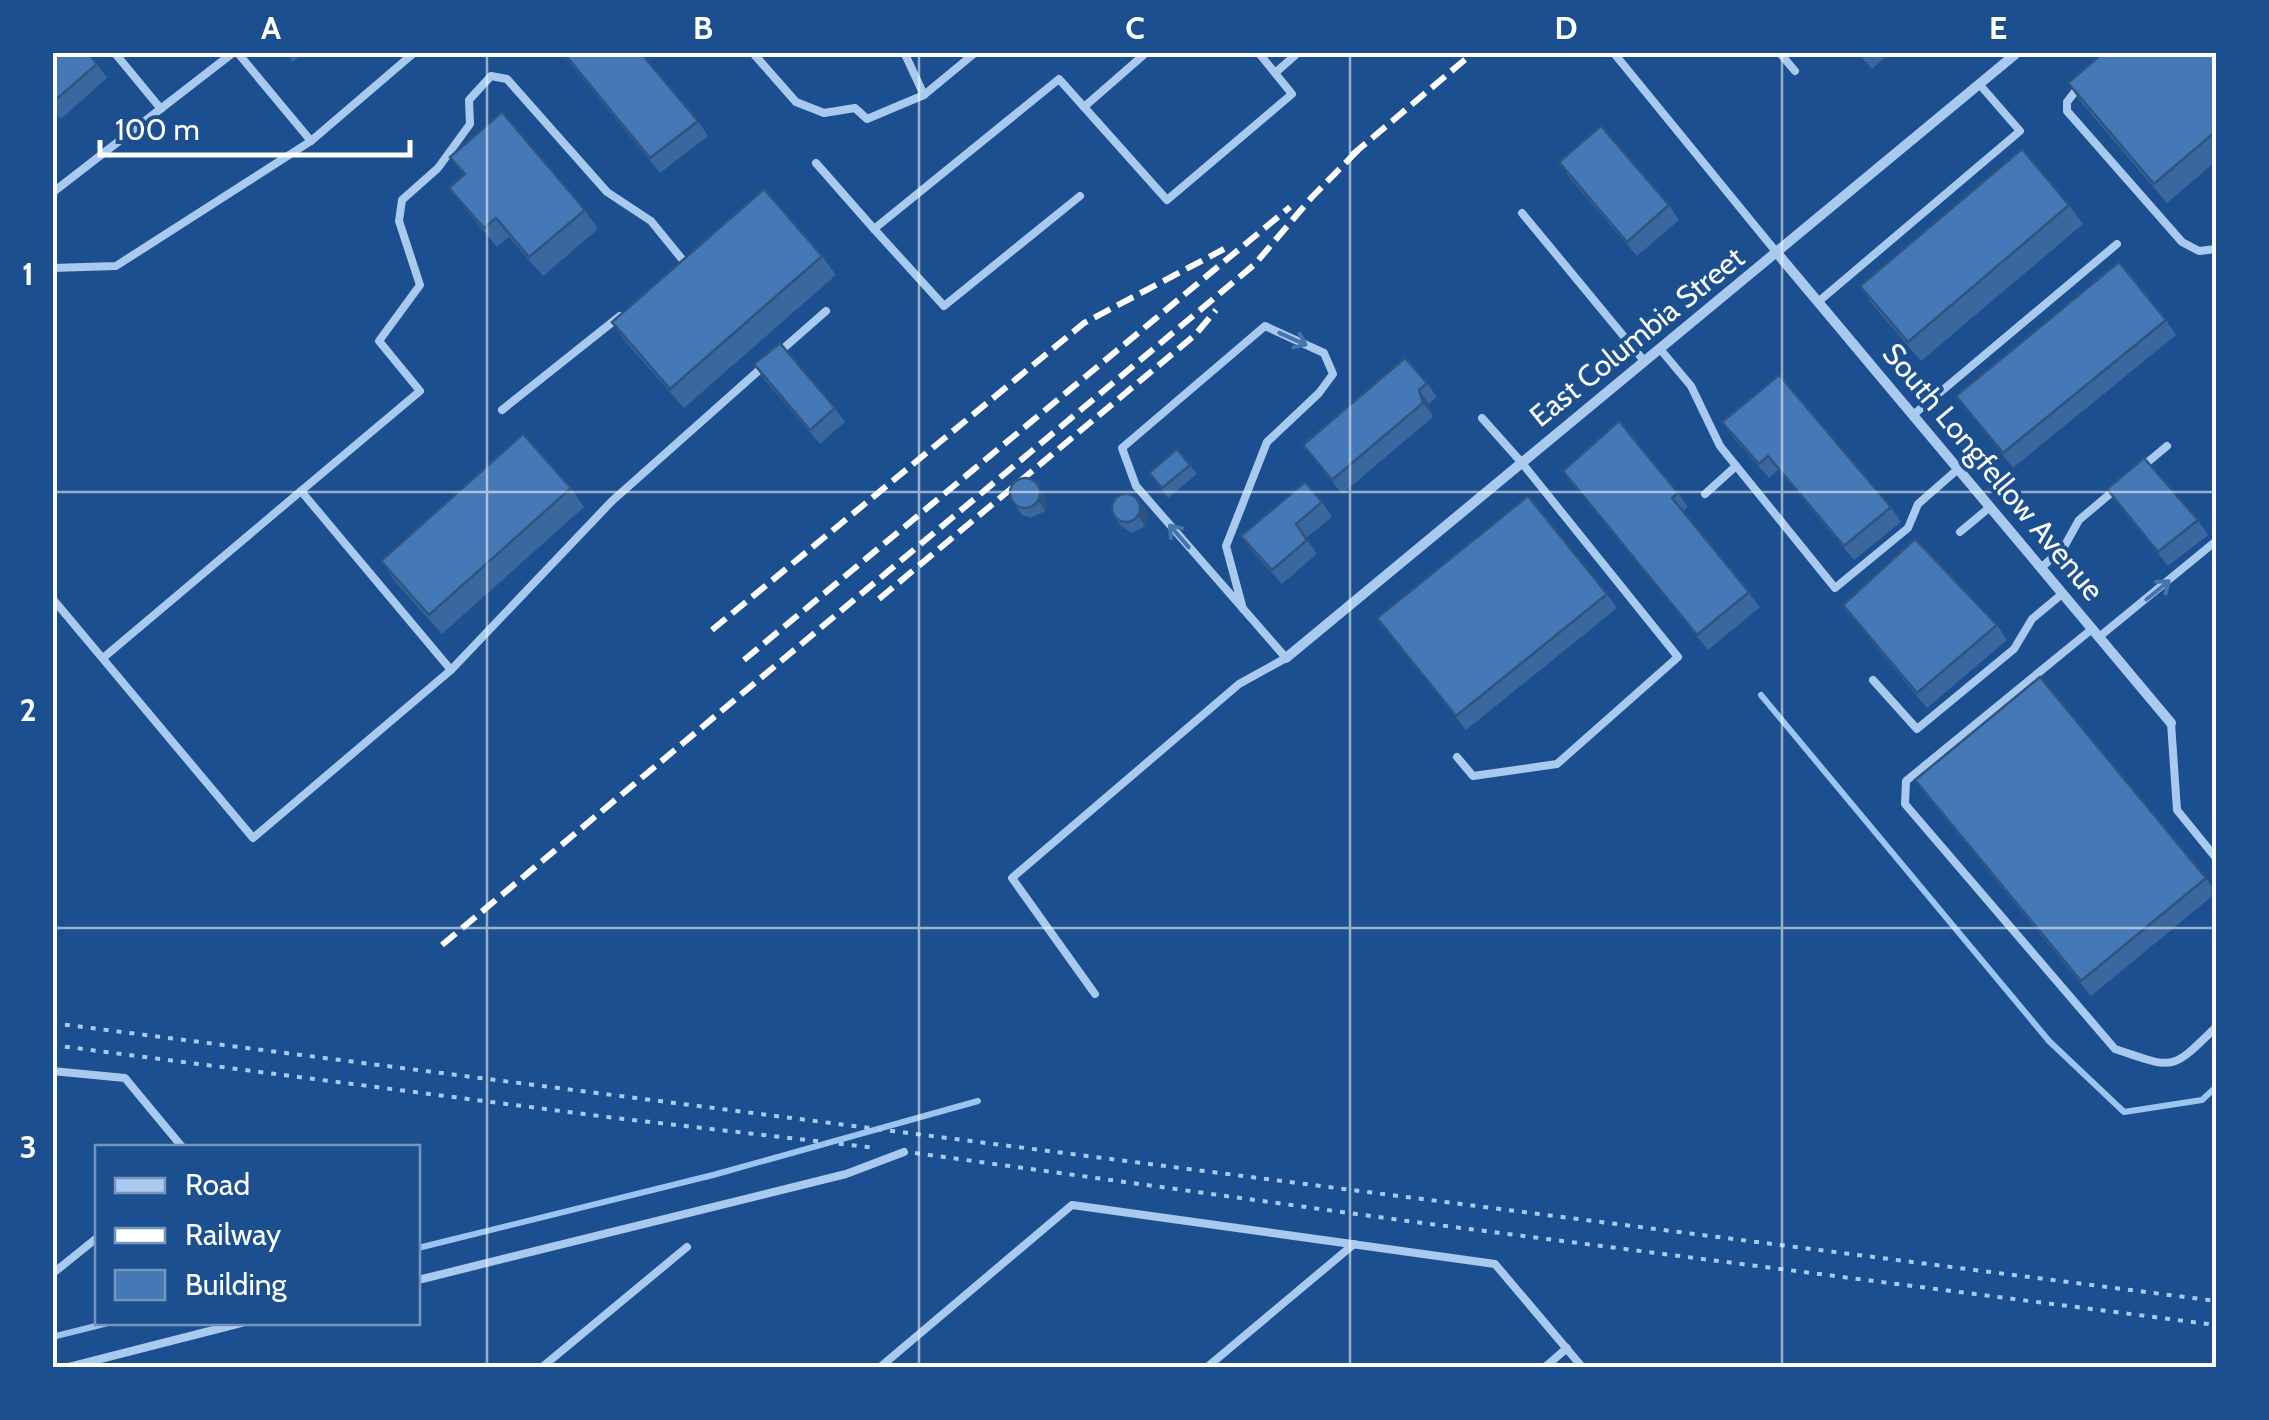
<svg xmlns="http://www.w3.org/2000/svg" width="2269" height="1420" font-family="Cabin,sans-serif">
  <style>
    .lines { fill: none; stroke-linecap: round; stroke-linejoin: round }
    .stream { stroke: #9cc4f0; stroke-width: 6 }
    .path { stroke: #a9c9ee; stroke-width: 4; stroke-dasharray: 5 8; stroke-linecap: butt }
    .lane { stroke: #a9c9ee; stroke-width: 8 }
    .street { stroke: #a9c9ee; stroke-width: 10 }
    .rail { stroke: #fff; stroke-width: 6; stroke-dasharray: 18 8; stroke-linecap: butt }
    .wall { fill: #3a679d }
    .shaded-wall { fill: #305480 }
    .building { fill: #4478b7; stroke: #305480; stroke-width: 2.5 }
    .oneway { stroke: #4674ac }
    .grid { fill: none; stroke: #fff; stroke-width: 2.5; stroke-opacity: 0.55 }
    .labels { text-anchor: middle; stroke-width: 8; stroke-linejoin: round; paint-order: stroke }
    .street-label { font-size: 30px; fill: #fff; stroke: #1b4f8f }
    .neatline { fill: none; stroke: #fff; stroke-width: 4 }
    .grid-label { font-size: 32px; text-anchor: middle; font-weight: bold; fill: #fff }
  </style>
  <rect width="100%" height="100%" fill="#1b4f8f"/>
  <g class="lines">
    <g class="stream">
      <path d="M1761 695 2049 1041 2124 1112 2202 1100 2216 1087"/>
      <path d="M418 1248 713 1175 978 1101"/>
      <path d="M52 1337 112 1322"/>
    </g>
    <g class="path">
      <path d="M52 1023 2216 1301"/>
      <path d="M52 1045 607 1117 876 1148"/>
      <path d="M915 1153 1407 1221 2216 1325"/>
    </g>
    <g class="lane">
      <path d="M114 52 161 109"/>
      <path d="M237 52 311 141 415 52"/>
      <path d="M752 52 796 102 824 113 855 108 867 119 924 95 976 52"/>
      <path d="M904 52 924 95"/>
      <path d="M1258 52 1275 73 1299 52"/>
      <path d="M1613 52 1777 253"/>
      <path d="M1779 52 1795 71"/>
      <path d="M2081 84 2067 102V111L2182 242 2199 251 2216 249"/>
      <path d="M1084 107 1167 200 1292 94 1275 73"/>
      <path d="M816 163 874 229"/>
      <path d="M52 193 234 52"/>
      <path d="M1080 196 944 306 874 229 1059 79 1084 107 1147 52"/>
      <path d="M1522 213 1645 362"/>
      <path d="M682 267 686 264 651 221 607 192 507 79 491 76 469 100 470 124 438 168 402 200 399 221 420 285 379 341 420 391 301 491 451 670 612 501 766 364"/>
      <path d="M52 268 116 266 311 141"/>
      <path d="M1818 302 2020 131 1980 85"/>
      <path d="M1660 349 1691 386 1720 446 1835 588 1908 528 1918 504 1958 469"/>
      <path d="M777 354 826 311"/>
      <path d="M502 410 620 316"/>
      <path d="M1913 415 2117 244"/>
      <path d="M2143 466 2167 446"/>
      <path d="M1705 494 1736 466"/>
      <path d="M1960 532 1990 507"/>
      <path d="M2041 568 2064 547 2079 520 2117 488"/>
      <path d="M52 598 253 838 451 670"/>
      <path d="M2092 629 1906 781 1905 804 2115 1049C2175 1069 2170 1072 2216 1027"/>
      <path d="M2099 637 2216 541"/>
      <path d="M103 658 301 491"/>
      <path d="M1873 680 1917 729 2014 649 2032 619 2062 594"/>
      <path d="M2171 723 2177 810 2216 858"/>
      <path d="M1457 757 1473 776 1557 764 1678 657 1522 463 1482 418"/>
      <path d="M1095 994 1012 878 1239 684 1286 658 1136 486 1122 448 1265 326 1324 353 1333 374 1319 393 1267 442 1226 546 1243 609"/>
      <path d="M52 1071 125 1078 183 1148"/>
      <path d="M52 1274 98 1237"/>
      <path d="M418 1280 846 1174 904 1152"/>
      <path d="M65 1368 245 1322"/>
      <path d="M541 1368 687 1247"/>
      <path d="M879 1368 1072 1205 1495 1264 1583 1368"/>
      <path d="M1206 1368 1354 1244"/>
      <path d="M1544 1368 1567 1348"/>
    </g>
    <g class="street">
      <path d="M1777 253 2171 723"/>
      <path d="M1286 658 2018 52"/>
    </g>
    <g class="rail">
      <path d="M1352 155 1474 52"/>
      <path d="M879 599 1195 335 1216 310"/>
      <path d="M712 630 1084 323 1224 249"/>
      <path d="M744 660 1290 207"/>
      <path d="M442 945 1255 264 1312 197 1361 147"/>
    </g>
  </g>
  <g class="wall">
    <path d="M285 52H304L293 62Z"/>
    <path d="M561 52H640L698 121 708 136 660 173Z"/>
    <path d="M1857 52H1891L1872 69Z"/>
    <path d="M2216 52V161L2167 203 2081 102 2068 83Z"/>
    <path d="M52 61 97 64 107 78 61 119 52 109Z"/>
    <path d="M450 157 585 210 598 229 543 276 509 237 497 247 463 206 449 188 464 176Z"/>
    <path d="M1559 162 1669 205 1679 220 1637 256 1569 177Z"/>
    <path d="M2069 205 2083 224 1921 361 1873 305 1860 286Z"/>
    <path d="M822 256 836 275 684 408 625 341 612 322Z"/>
    <path d="M2166 320 2176 335 2013 468 1956 396Z"/>
    <path d="M754 364 835 408 845 422 820 444 764 379Z"/>
    <path d="M1427 383 1437 397 1429 404 1433 417 1342 494 1303 445Z"/>
    <path d="M1722 422 1891 507 1901 522 1854 560 1778 470 1769 478 1732 436Z"/>
    <path d="M1190 465 1197 474 1168 498 1149 473Z"/>
    <path d="M1563 471 1678 493 1688 507 1683 511 1760 607 1708 650Z"/>
    <path d="M571 488 584 507 442 634 394 580 381 561Z"/>
    <path d="M2107 489 2198 520 2208 535 2168 566Z"/>
    <path d="M1042 491 1047 501 1045 511 1031 518 1022 515 1015 505Z"/>
    <path d="M1322 502 1332 517 1306 538 1317 554 1282 584 1251 550 1241 536Z"/>
    <path d="M1145 508 1148 517 1145 526 1132 533 1120 525 1113 515Z"/>
    <path d="M1607 594 1617 608 1466 730 1377 618Z"/>
    <path d="M1843 605 1997 625 2007 640 1927 708 1853 619Z"/>
    <path d="M1915 780 2206 878 2216 893 2091 996 1925 794Z"/>
  </g>
  <g class="shaded-wall">
    <path d="M1419 390 1429 404 1433 417 1423 403Z"/>
    <path d="M1036 482 1047 501 1045 511 1038 501Z"/>
    <path d="M1138 498 1145 508 1148 517 1145 526 1139 517Z"/>
  </g>
  <g class="building">
    <path d="M62 52H87L97 64 52 103V61Z"/>
    <path d="M563 52H640L698 121 650 158Z"/>
    <path d="M2104 52H2216V131L2154 184 2068 83Z"/>
    <path d="M502 112 585 210 529 257 496 218 484 228 449 188 465 174 450 157Z"/>
    <path d="M1601 126 1669 205 1627 242 1559 162Z"/>
    <path d="M2022 149 2069 205 1908 342 1860 286Z"/>
    <path d="M764 189 822 256 670 389 612 322Z"/>
    <path d="M2119 262 2166 320 2003 453 1956 396Z"/>
    <path d="M780 343 835 408 810 430 754 364Z"/>
    <path d="M1405 358 1427 383 1419 390 1423 403 1332 480 1303 445Z"/>
    <path d="M1779 375 1891 507 1844 546 1768 456 1759 464 1722 422Z"/>
    <path d="M1619 421 1678 493 1672 498 1749 592 1697 635 1563 471Z"/>
    <path d="M523 434 571 488 429 615 381 561Z"/>
    <path d="M1177 449 1190 465 1162 488 1149 473Z"/>
    <path d="M2144 458 2198 520 2158 552 2107 489Z"/>
    <circle cx="1025" cy="493" r="15"/>
    <path d="M1305 482 1322 502 1296 524 1307 540 1272 570 1241 536Z"/>
    <circle cx="1126" cy="508" r="14"/>
    <path d="M1528 496 1607 594 1456 716 1377 618Z"/>
    <path d="M1915 539 1997 625 1917 693 1843 605Z"/>
    <path d="M2040 677 2206 878 2081 981 1915 780Z"/>
  </g>
  <defs><path id="oneway-shaft" d="M-6 0H5M1.5-3L5.5 0L1.5 3" fill="none" stroke-width="1.6" stroke-linecap="round" stroke-linejoin="round" transform="scale(2.5)"/></defs>
  <g class="oneway">
    <use href="#oneway-shaft" transform="translate(1293 339) rotate(24)"/>
    <use href="#oneway-shaft" transform="translate(1179 536) rotate(-131)"/>
    <use href="#oneway-shaft" transform="translate(2158 590) rotate(-39)"/>
  </g>
  <path class="grid" d="M487 52V1368M919 52V1368M1350 52V1368M1782 52V1368M52 492H2216M52 928H2216"/>
  <g class="labels">
    <g class="street-label">
      <text transform="translate(1637 337) rotate(-39)" y="10">East Columbia Street</text>
      <text transform="translate(1993 472) rotate(50)" y="10">South Longfellow Avenue</text>
    </g>
  </g>
  <rect width="2269" height="1420" fill="none" stroke="#1b4f8f" stroke-width="110"/>
  <rect x="95" y="1145" width="325" height="180" fill="#1b4f8f" stroke="#7695bc" stroke-width="2.5"/>
  <rect x="115" y="1178" width="50" height="15" fill="#a9c9ee" stroke="#7695bc" stroke-width="2.5"/>
  <text x="185" y="1195" font-size="30" fill="#ffffff">Road</text>
  <rect x="115" y="1228" width="50" height="15" fill="#ffffff" stroke="#7695bc" stroke-width="2.5"/>
  <text x="185" y="1245" font-size="30" fill="#ffffff">Railway</text>
  <rect x="115" y="1270" width="50" height="30" fill="#4478b7" stroke="#7695bc" stroke-width="2.5"/>
  <text x="185" y="1295" font-size="30" fill="#ffffff">Building</text>
  <path d="M100 140v15h310v-15" fill="none" stroke="#ffffff" stroke-width="5"/>
  <text x="115" y="140" font-size="30" fill="#ffffff" stroke="#1b4f8f" stroke-width="8" paint-order="stroke">100 m</text>
  <rect x="55" y="55" width="2159" height="1310" class="neatline"/>
  <g class="grid-label">
    <text x="271" y="39">A</text>
    <text x="703" y="39">B</text>
    <text x="1135" y="39">C</text>
    <text x="1566" y="39">D</text>
    <text x="1998" y="39">E</text>
    <text x="28" y="285">1</text>
    <text x="28" y="721">2</text>
    <text x="28" y="1158">3</text>
  </g>
</svg>
